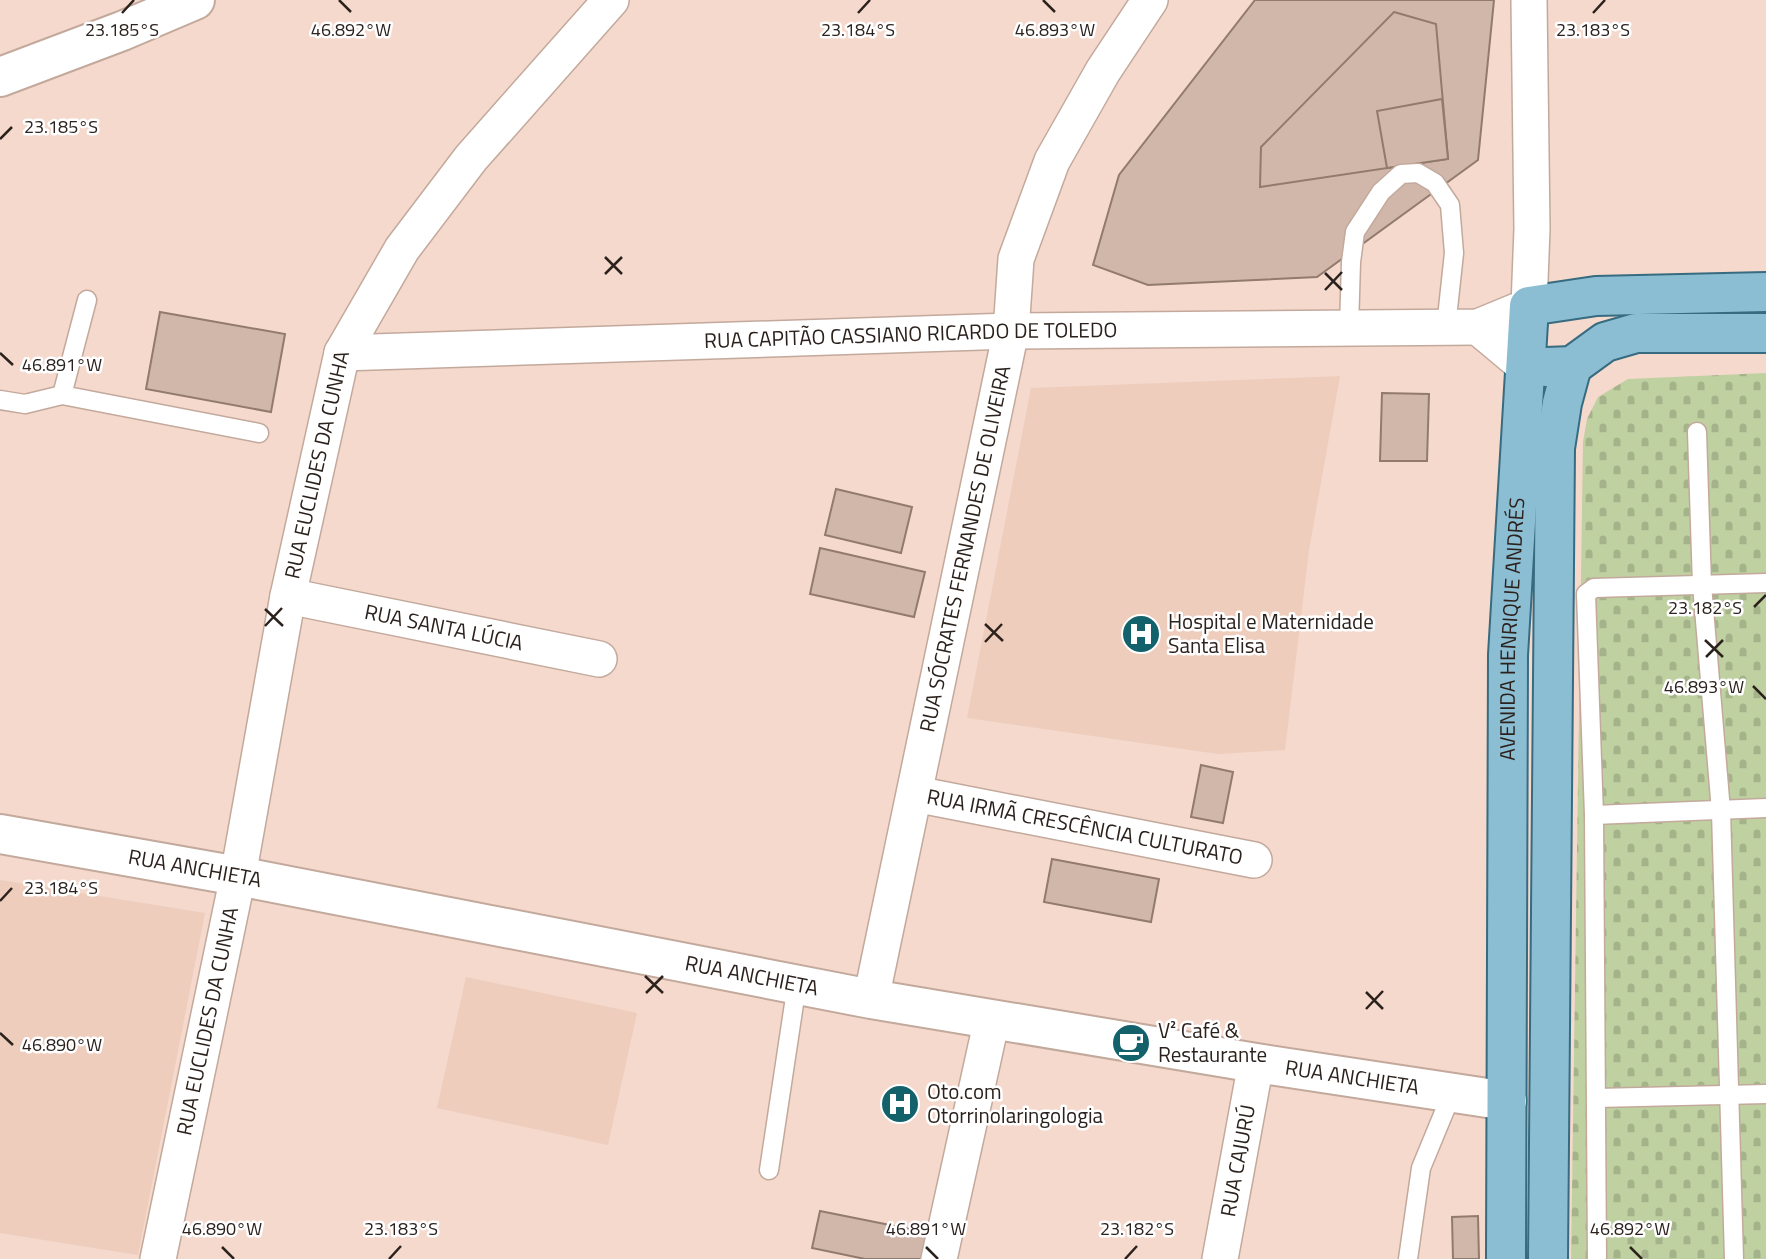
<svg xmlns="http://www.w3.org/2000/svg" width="1766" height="1259" font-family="'Titillium Web',sans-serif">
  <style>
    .built { fill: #eecdbc }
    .cemetery { fill: url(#cemetery-stones) }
    .building { fill: #d1b7aa; stroke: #927a6d; stroke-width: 2 }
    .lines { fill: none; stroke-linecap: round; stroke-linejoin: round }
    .service-casing { stroke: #c3a99c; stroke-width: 21 }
    .minor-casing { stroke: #c3a99c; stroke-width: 38 }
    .tertiary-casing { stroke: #c3a99c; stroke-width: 42 }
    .secondary-casing { stroke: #c3a99c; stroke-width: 42 }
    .primary-casing { stroke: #376b80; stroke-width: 42 }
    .service { stroke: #fff; stroke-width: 18 }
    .minor { stroke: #fff; stroke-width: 35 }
    .tertiary { stroke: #fff; stroke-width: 38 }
    .secondary { stroke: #fff; stroke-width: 38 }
    .primary { stroke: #8bbed3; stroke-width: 38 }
    .ticks { fill: none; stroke: #2c221d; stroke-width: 2.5 }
    .labels { text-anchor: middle; stroke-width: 5; stroke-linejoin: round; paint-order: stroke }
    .street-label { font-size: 21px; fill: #2c221d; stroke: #fff }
    .poi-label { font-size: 21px; fill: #2c221d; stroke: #fff; text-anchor: start }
    .ticks-label { font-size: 18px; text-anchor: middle; fill: #2c221d; stroke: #fff; stroke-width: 5; stroke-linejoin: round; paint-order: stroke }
  </style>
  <defs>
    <pattern id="cemetery-stones" width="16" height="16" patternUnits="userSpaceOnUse" patternTransform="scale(1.75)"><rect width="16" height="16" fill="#c0d1a1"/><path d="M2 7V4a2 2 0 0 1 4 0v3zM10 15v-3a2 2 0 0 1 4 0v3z" fill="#a5b38a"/></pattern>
  </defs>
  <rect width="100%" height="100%" fill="#f4d9cc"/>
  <g class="built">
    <path d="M1340 376 1309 550 1285 750 1218 754 967 718 1031 388Z"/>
    <path d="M0 880 205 913 138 1255 0 1233Z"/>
    <path d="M466 977 637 1013 608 1145 437 1108Z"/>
  </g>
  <path class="cemetery" d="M1766 373V1259H1571L1583 442 1587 419 1598 397 1628 379Z"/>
  <g class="building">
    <path d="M1255 0H1494L1478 160 1317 277 1148 285 1093 265 1119 175Z"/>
    <path d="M1394 12 1436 24 1448 159 1260 187 1261 147Z"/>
    <path d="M1442 99 1448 159 1387 168 1377 111Z"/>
    <path d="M160 312 285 334 271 412 146 389Z"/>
    <path d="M1382 393 1429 394 1427 461H1380Z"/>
    <path d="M836 489 912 507 901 553 825 535Z"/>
    <path d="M820 548 925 572 914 617 810 594Z"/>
    <path d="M1201 765 1233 772 1223 823 1191 817Z"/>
    <path d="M1052 859 1159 879 1151 922 1044 902Z"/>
    <path d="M820 1211 935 1234 930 1259H865L812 1248Z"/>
    <path d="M1478 1216 1479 1259H1453L1452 1217Z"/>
  </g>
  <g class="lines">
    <defs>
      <g id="service">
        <path d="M1349 328 1351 262 1355 232 1381 192 1401 174 1418 173 1435 183 1450 205 1454 253 1446 327"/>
        <path d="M62 395 87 300"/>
        <path d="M0 400 25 404 62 395 259 433"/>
        <path d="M1697 432 1702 585 1721 811 1734 1259"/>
        <path d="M1594 815 1766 808"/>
        <path d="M1597 1098 1766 1094"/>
        <path d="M769 1170 797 984"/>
        <path d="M1408 1259 1421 1168 1452 1093"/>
        <path d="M1597 1259 1594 815 1586 594 1594 588 1766 583"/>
      </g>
      <g id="minor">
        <path d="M1478 327 1527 368"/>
        <path id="s1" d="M342 353 1011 331 1478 327 1529 306 1532 229 1529 0"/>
        <path id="s2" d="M288 596 599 659"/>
        <path id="s3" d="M915 794 1254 860"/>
        <path id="s4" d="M871 999 1011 331 1016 259 1052 161 1103 71 1150 0"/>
        <path id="s5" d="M158 1259 238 876 288 596 342 353 402 249 471 158 611 0"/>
        <path d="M939 1259 992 1019"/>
        <path id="s6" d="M1220 1259 1256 1063"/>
      </g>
      <path id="tertiary" d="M0 77 122 31 195 0"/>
      <g id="secondary">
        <path id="s7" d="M0 834 238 876 871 999 1256 1063 1507 1101"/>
      </g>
      <g id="primary">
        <path d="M1546 367 1572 366 1605 342 1636 333H1766"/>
        <path id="s8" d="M1506 1259 1508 655 1529 306 1596 296 1766 292"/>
        <path d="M1548 1259 1555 448 1562 403 1572 366"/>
      </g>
    </defs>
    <use href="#service" class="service-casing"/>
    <use href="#minor" class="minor-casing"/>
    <use href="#tertiary" class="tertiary-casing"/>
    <use href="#secondary" class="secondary-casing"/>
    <use href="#primary" class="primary-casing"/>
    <use href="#service" class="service"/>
    <use href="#minor" class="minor"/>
    <use href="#tertiary" class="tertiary"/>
    <use href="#secondary" class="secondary"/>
    <use href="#primary" class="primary"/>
  </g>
  <path class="ticks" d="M339 0 351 12M1043 0 1055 12M122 13 134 0M858 13 870 0M1593 13 1605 0M0 139 12 127M605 257 622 274M1325 273 1342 290M605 274 622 257M1325 290 1342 272M0 353 13 365M1754 607 1766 595M265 609 283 626M985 624 1003 641M265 626 282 608M1705 640 1723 657M985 642 1002 624M1706 657 1723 640M1753 686 1766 699M0 901 12 888M645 976 663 993M1366 992 1383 1009M646 993 663 976M1366 1009 1383 991M0 1033 13 1045M222 1247 234 1259M926 1247 938 1259M1630 1247 1642 1259M389 1259 401 1246M1125 1259 1137 1246"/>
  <defs>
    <symbol id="hospital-disc" viewBox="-11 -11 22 22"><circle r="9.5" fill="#13616b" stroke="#fff"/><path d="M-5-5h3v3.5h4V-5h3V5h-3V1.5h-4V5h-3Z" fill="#fff"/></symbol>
    <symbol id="cafe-disc" viewBox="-11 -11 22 22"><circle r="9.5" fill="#13616b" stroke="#fff"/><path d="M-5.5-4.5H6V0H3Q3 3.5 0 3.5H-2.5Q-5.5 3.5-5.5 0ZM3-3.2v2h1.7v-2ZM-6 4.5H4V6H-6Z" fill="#fff"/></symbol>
  </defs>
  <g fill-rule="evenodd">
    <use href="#hospital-disc" x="1119" y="612" width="44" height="44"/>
    <use href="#cafe-disc" x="1109" y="1021" width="44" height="44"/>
    <use href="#hospital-disc" x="878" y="1082" width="44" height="44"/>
  </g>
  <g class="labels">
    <g class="street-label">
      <text dy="7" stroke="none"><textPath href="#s1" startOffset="569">RUA CAPITÃO CASSIANO RICARDO DE TOLEDO</textPath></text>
      <text dy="7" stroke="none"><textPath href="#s5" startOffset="810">RUA EUCLIDES DA CUNHA</textPath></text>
      <text dy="7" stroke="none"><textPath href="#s4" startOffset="460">RUA SÓCRATES FERNANDES DE OLIVEIRA</textPath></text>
      <text dy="7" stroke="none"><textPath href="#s2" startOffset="159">RUA SANTA LÚCIA</textPath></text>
      <text dy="7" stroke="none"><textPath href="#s8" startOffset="630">AVENIDA HENRIQUE ANDRÉS</textPath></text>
      <text dy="7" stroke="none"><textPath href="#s3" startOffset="173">RUA IRMÃ CRESCÊNCIA CULTURATO</textPath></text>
      <text dy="7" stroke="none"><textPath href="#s7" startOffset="198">RUA ANCHIETA</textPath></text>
      <text dy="7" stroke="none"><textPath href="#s7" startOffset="765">RUA ANCHIETA</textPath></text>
      <text dy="7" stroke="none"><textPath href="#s5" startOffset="243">RUA EUCLIDES DA CUNHA</textPath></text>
      <text dy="7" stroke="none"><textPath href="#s7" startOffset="1374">RUA ANCHIETA</textPath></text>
      <text dy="7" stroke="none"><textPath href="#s6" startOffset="100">RUA CAJURÚ</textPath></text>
    </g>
    <g class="poi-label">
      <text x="1168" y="629">Hospital e Maternidade<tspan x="1168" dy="24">Santa Elisa</tspan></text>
      <text x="1158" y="1038">V² Café &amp;<tspan x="1158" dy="24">Restaurante</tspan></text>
      <text x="927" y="1099">Oto.com<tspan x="927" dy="24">Otorrinolaringologia</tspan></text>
    </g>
  </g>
  <g class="ticks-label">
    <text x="351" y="36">46.892°W</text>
    <text x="1055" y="36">46.893°W</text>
    <text x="122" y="36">23.185°S</text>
    <text x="858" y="36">23.184°S</text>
    <text x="1593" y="36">23.183°S</text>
    <text x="61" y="133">23.185°S</text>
    <text x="62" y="371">46.891°W</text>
    <text x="1705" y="614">23.182°S</text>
    <text x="1704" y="693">46.893°W</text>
    <text x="61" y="894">23.184°S</text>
    <text x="62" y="1051">46.890°W</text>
    <text x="401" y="1235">23.183°S</text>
    <text x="1137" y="1235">23.182°S</text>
    <text x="222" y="1235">46.890°W</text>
    <text x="926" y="1235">46.891°W</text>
    <text x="1630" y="1235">46.892°W</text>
  </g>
</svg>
